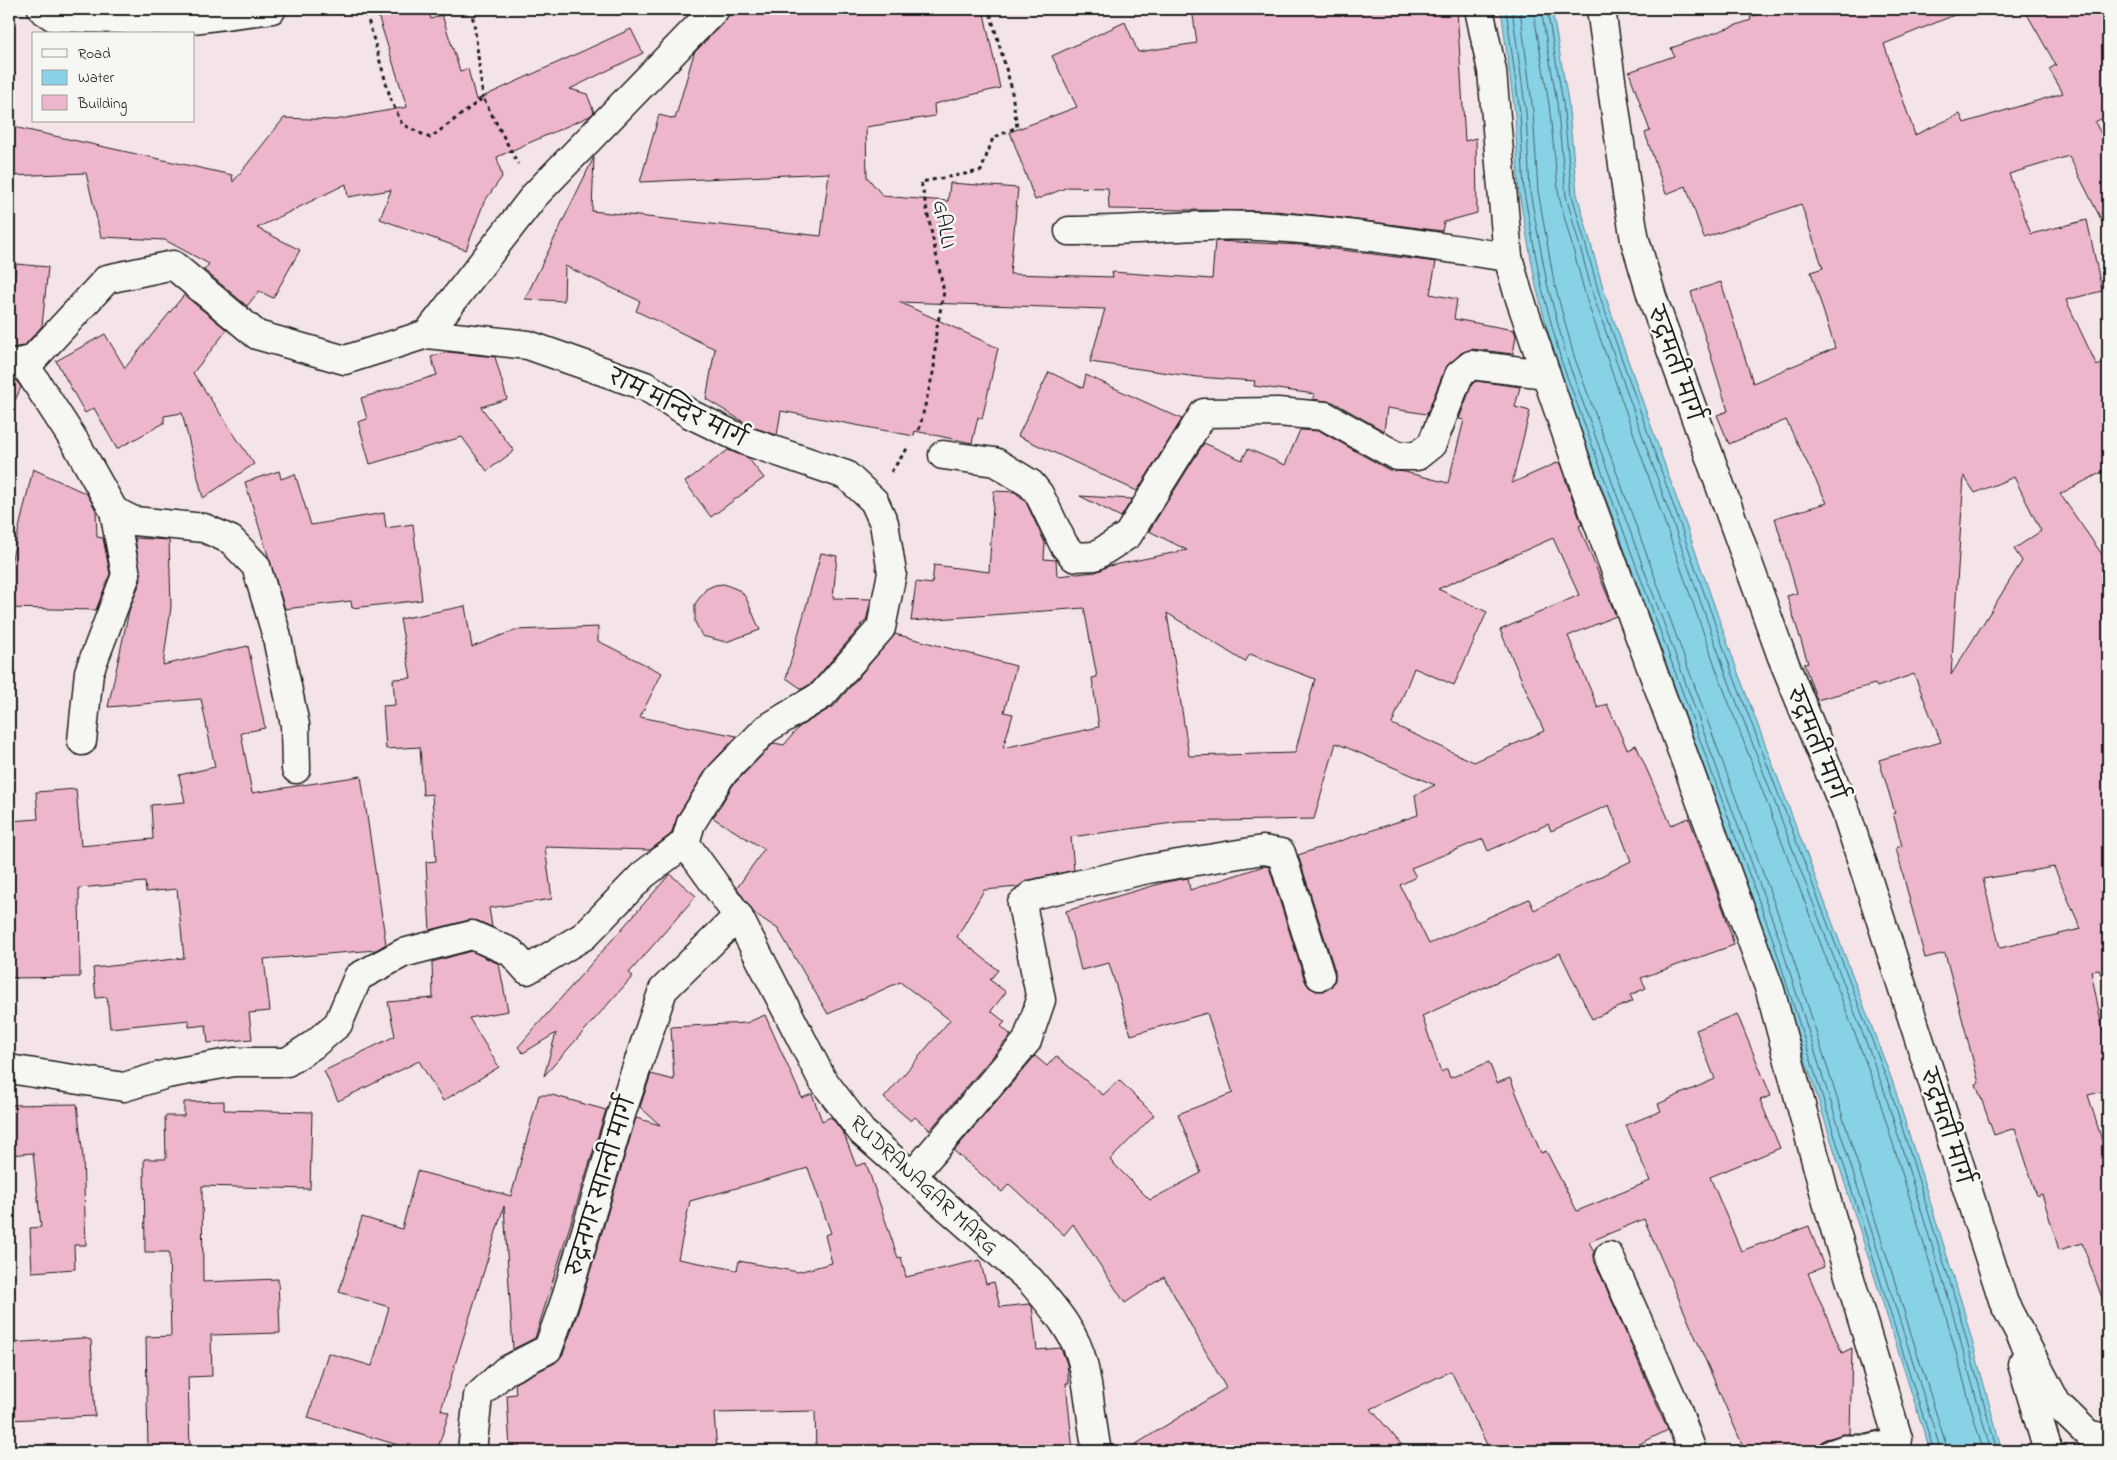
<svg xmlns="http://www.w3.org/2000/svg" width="2117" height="1460" font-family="'Indie Flower','Playpen Sans Deva',sans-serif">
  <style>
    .water { fill: #87d2e7; stroke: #5c8996 }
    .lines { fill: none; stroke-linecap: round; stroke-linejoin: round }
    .shore { stroke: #47656d; stroke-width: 1 }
    .building { fill: #eeb6cc; stroke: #1c1c1c; fill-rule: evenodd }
    .service-casing { stroke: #1c1c1c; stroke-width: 25 }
    .minor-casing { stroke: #1c1c1c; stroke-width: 31 }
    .tertiary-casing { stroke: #1c1c1c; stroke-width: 31 }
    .path { stroke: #1c1c1c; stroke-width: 3; stroke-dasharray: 4 4; stroke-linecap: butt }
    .service { stroke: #f6f6f2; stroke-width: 21 }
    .minor { stroke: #f6f6f2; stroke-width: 28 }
    .tertiary { stroke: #f6f6f2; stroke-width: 28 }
    .labels { text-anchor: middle; stroke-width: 5; stroke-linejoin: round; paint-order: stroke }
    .street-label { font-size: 22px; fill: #1c1c1c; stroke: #f6f6f2 }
  </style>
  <rect width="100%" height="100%" fill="#f4e3e7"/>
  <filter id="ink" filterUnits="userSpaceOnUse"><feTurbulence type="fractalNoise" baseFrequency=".02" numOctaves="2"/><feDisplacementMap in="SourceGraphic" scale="10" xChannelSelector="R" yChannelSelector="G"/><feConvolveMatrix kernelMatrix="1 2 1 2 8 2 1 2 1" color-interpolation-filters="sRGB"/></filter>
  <g filter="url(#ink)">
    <path class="water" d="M1501 9H1552L1568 101 1577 194 1605 295 1737 670 1893 1083 1962 1304 2002 1451H1930L1767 939 1556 362 1536 286 1519 193 1515 114Z"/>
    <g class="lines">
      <g class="shore">
        <path d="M1506 9 1520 113 1524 192 1541 285 1561 360 1772 937 1934 1451"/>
        <path d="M1512 9 1526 113 1530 192 1547 283 1567 359 1778 935 1941 1451"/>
        <path d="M1520 9 1533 112 1538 191 1554 282 1574 356 1785 933 1948 1451"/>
        <path d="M1533 9 1549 104 1559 197 1587 301 1719 677 1876 1089 1944 1309 1983 1451"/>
        <path d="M1541 9 1557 103 1566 196 1594 298 1726 674 1883 1087 1951 1307 1991 1451"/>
        <path d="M1547 9 1563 102 1572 195 1600 297 1732 672 1889 1085 1957 1305 1997 1451"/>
      </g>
    </g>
    <g class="building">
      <path d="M376 9H427L431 19 442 15 460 71 468 69 476 100 631 29 643 53 570 89 587 94 594 112 590 116 497 157 502 177 484 202 466 250 380 219 391 190 348 197 346 184 257 228 300 250 273 298 259 291 247 306 204 270 209 264 165 240 101 237 86 173 9 176V126L232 175 233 182 284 118 335 120 407 107Z"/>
      <path d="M730 9H983L1000 88 934 104 935 116 866 127 867 177 883 196 905 198 948 201 950 183 1018 188 1010 274 1113 277 1112 272 1212 279 1215 241 1302 245 1436 262 1430 294 1457 299 1454 319 1514 330 1516 336 1513 354 1472 349 1461 353 1445 369 1427 414 1387 408 1384 431 1333 402 1312 399 1315 394 1254 386 1255 381 1197 377 1090 362 1105 309 899 302 998 348 982 419 978 417 972 443 915 431 914 436 781 411 777 435 752 427 706 399 715 349 636 311 640 301 565 266 564 301 525 299 594 157 592 211 821 236 829 173 640 182 659 115 675 119 694 53 726 20Z"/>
      <path d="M1192 9H1457L1465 141 1476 138 1477 213 1444 222 1442 231 1334 217 1275 211 1109 209 1108 188 1068 187 1035 200 1010 132 1077 107 1052 56 1125 22 1138 52 1197 43Z"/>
      <path d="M1773 9H1969L1884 44 1915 135 1960 114 1964 123 2063 93 2049 69 2056 65 2024 9H2108V115L2095 122 2108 148V233L2069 156 2009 174 2031 234 2087 220 2102 291 2066 300 2097 366 2108 360V469L2060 494 2108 563V991L2099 970 2091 971 2108 1057V1090L2088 1095 2108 1160V1302L2104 1303 2082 1243 2059 1250 2042 1194 2037 1196 2015 1128 1994 1135 1976 1084 1979 1083 1945 953 1925 958 1896 848 1902 846 1893 813H1895L1879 760 1941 742 1914 674 1877 687 1875 684 1817 700 1804 664 1808 663 1787 596 1797 593 1775 518 1827 503 1786 420 1729 444 1717 415 1728 411 1691 292 1721 282 1753 383 1835 348 1811 272 1823 268 1801 204 1704 238 1686 186 1666 194 1645 133 1650 131 1629 72 1674 56 1671 48 1751 20 1750 17ZM1964 476 1975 493 2014 477 2041 531 2014 549 2022 561 1951 675ZM2054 867 2081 929 2000 948 1983 879Z"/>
      <path d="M16 264 48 267 42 326 24 346 9 348Z"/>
      <path d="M184 295 227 330 193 373 254 464 203 498 182 413 164 416V423L117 449 94 408 85 413 56 361 105 334 125 368Z"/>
      <path d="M448 352 495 357 507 399 481 407 514 451 487 471 462 437 370 464 358 422 367 419 361 398 437 375 431 357Z"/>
      <path d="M1049 372 1083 388 1086 375 1182 419 1137 491 1018 436Z"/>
      <path d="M9 379H15L21 387 9 414Z"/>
      <path d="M1476 381 1520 387 1515 407 1530 411 1512 483 1559 462 1582 525 1579 526 1616 616 1568 636 1598 708 1607 704 1627 749 1636 745 1671 825 1689 818 1725 914 1734 945 1641 978 1646 988 1630 995 1633 1001 1592 1019 1560 953 1422 1016 1441 1072 1447 1069 1450 1078 1489 1062 1497 1083 1510 1078 1541 1153 1546 1151 1577 1211 1650 1181 1626 1125 1661 1111 1658 1104 1715 1079 1696 1030 1737 1014 1771 1096 1760 1100 1780 1148 1710 1177 1741 1251 1809 1226 1824 1267 1808 1273 1842 1353 1852 1348 1850 1434 1825 1439 1820 1443 1818 1451H1745L1644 1219 1589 1242 1594 1252 1595 1262 1668 1430 1625 1451H1490L1451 1371 1371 1409 1407 1451H1125L1226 1388 1164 1277 1125 1303 1073 1224 1064 1235 1009 1184 1002 1192 954 1151 1035 1056 1047 1066 1056 1056 1103 1095 1119 1080 1154 1115 1110 1160 1150 1200 1201 1173 1178 1114 1233 1093 1207 1013 1131 1035 1109 963 1081 970 1066 911 1166 882 1188 878 1190 890 1264 866 1269 867 1305 981 1309 987 1316 991H1325L1331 987 1335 980V971L1298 855 1418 815 1415 795 1435 785 1336 743 1314 819 1180 822 1071 837 1074 870 1029 880 1018 887 984 890 957 937 998 970 990 980 1006 992 991 1011 1005 1022 1001 1026 1011 1035 930 1130 915 1117 911 1121 884 1098 950 1020 900 982 828 1014 778 929 754 913 737 888 764 849 713 818 733 785 774 743 784 745 799 727 834 706 895 634 1016 666 1004 712 1013 714 1003 748 1099 727 1092 678 1097 677 1084 608 911 621 916 582 932 584 934 565 989 572 994 491 1015 492 1026 502 1045 543 1044 559 1056 560 1057 576 1096 572 1109 566 1187 550 1149 531 1204 443 1242 460 1248 449 1285 465 1300 430 1320 431 1389 470 1405 472 1448 483 1464 420 1459 419 1472 384ZM1553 538 1579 595 1500 630 1544 731 1474 762 1392 724 1414 668 1454 685 1487 612 1438 589ZM1167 613 1245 662 1250 654 1315 679 1295 753 1189 756ZM1609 805 1631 861 1534 910 1529 899 1429 944 1400 885 1416 877 1411 868 1483 839 1488 851 1548 824 1551 831Z"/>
      <path d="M728 450 748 458 764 478 711 517 685 482Z"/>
      <path d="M33 469 87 494 96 510 97 537 103 538 110 574 96 610 9 608V571Z"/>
      <path d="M279 471 281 479 295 474 311 525 384 513 386 528 413 524 422 600 352 608 351 601 285 609 245 482Z"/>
      <path d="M1080 496 1132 499 1121 517Z"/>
      <path d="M135 538 169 540 171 607 163 665 248 646 265 728 241 733 252 793 361 776 386 944 376 950 264 959 270 1011 249 1013 252 1039 208 1043 206 1025 189 1027V1020L110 1028 107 997 96 998 93 968 184 958 177 889 146 892 145 882 79 888 80 977 9 978V821L38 819 36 792 76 789 81 846 153 839 151 805 185 802 179 775 215 767 201 699 108 707 129 611 141 580Z"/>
      <path d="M821 553 837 556 833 598 871 599 866 621 860 625H862L812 683 802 689 786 678Z"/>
      <path d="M724 584 741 591 746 598 760 630 726 642 702 636 695 622V604L706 589 715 585Z"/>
      <path d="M465 606 472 647 515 630 598 627V641L662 673 640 717 737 736 708 767 678 815 671 834 650 850 545 847 552 899 489 908 492 927 478 921 469 920 430 930 426 862 436 861 432 794 423 795 420 747 386 749 383 706 395 705 393 679 411 678 400 619Z"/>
      <path d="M670 874 696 896 629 973 633 976 544 1076 556 1033 523 1053 518 1047Z"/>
      <path d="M471 951 499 964 508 1011 469 1018 499 1067 443 1101 419 1061 338 1101 324 1071 395 1036 388 1002 433 998 432 962Z"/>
      <path d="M765 1015 802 1098 812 1094 822 1121 831 1117 844 1134 856 1166 866 1163 898 1258 901 1257 906 1277 980 1260 986 1284 994 1282 1000 1307 1029 1304 1032 1306 1037 1350 1061 1348 1067 1364 1069 1383H1066L1073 1451H816L815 1411 714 1413 717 1451H510L507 1395 516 1394 515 1383 555 1363 563 1354 579 1309 636 1118 660 1125 640 1107 651 1074 674 1080 671 1027 746 1023ZM808 1168 831 1233 825 1235 832 1263 798 1272 739 1261 737 1270 678 1259 690 1201Z"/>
      <path d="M539 1095H552L606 1110 535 1338 513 1349 504 1206 441 1410 449 1413 437 1451H418L308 1418 328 1353 372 1366 389 1307 339 1292 362 1217 402 1229 417 1171 511 1196Z"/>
      <path d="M224 1101V1110L312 1112 310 1189 202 1186 203 1282 278 1279 280 1333 211 1335 212 1376 188 1377 190 1451H148L146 1337 171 1336 169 1252H145L144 1159H166L165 1116H184V1102Z"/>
      <path d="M77 1104 83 1157 86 1245H74L75 1269 32 1272 30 1228 41 1227 33 1153 9 1155V1105Z"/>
      <path d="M84 1338 91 1340 95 1416 9 1420V1343Z"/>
    </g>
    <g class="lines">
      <defs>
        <path id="service" d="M1830 1451 1844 1446H1868L1898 1439"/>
        <g id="minor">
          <path d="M42 9 54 17 177 21 272 9"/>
          <path d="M1069 231C1138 231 1206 222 1274 227 1352 232 1431 246 1508 257"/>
          <path d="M427 334 535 195 715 9"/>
          <path d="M23 362 32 360 107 279 173 265 257 335 345 360 427 334 528 345 645 386 692 415 746 441 846 475 874 501 884 523 892 573 881 628 822 695 766 729 721 775 691 823 685 843"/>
          <path d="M9 364 23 362 77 445 114 511 134 521 204 528 231 540 256 566 276 633 295 725 296 769"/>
          <path d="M943 455 995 462 1031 484 1039 494 1064 545 1074 557 1095 556 1128 535 1204 413 1277 412 1325 416 1397 456H1417L1432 444 1459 375 1471 365 1546 374"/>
          <path d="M82 741 89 672 126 575 114 511"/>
          <path d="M685 843 738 916 822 1079 862 1132 1030 1280C1051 1305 1076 1332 1083 1364 1090 1393 1091 1422 1097 1451"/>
          <path d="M9 1069 124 1087 167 1074 234 1062H287L313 1045 338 1024 358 977 403 953 472 935 511 952 527 970 584 936 643 875 685 843"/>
          <path d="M912 1176 1027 1041 1041 1000 1022 904 1032 895 1148 869 1263 850 1281 853 1320 976"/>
          <path d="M1609 1256 1676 1407 1692 1451"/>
          <path d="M472 1451 478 1396 505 1371 548 1349 564 1304 623 1108 663 990 738 916"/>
        </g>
        <g id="tertiary">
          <path d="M1479 9 1492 71 1508 257 1518 293 1587 493 1770 990 1827 1202 1898 1439 1895 1451"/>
          <path d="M1601 9 1627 193 1635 240 1652 297 1782 657 1846 812 2004 1303 2057 1404 2088 1434 2108 1439"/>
          <path d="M2022 1364 2048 1451"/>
        </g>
      </defs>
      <use href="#service" class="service-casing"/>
      <use href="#minor" class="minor-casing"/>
      <use href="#tertiary" class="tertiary-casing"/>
      <g class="path">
        <path d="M359 9 367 16 391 100 402 124 430 138 483 98 518 164"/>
        <path d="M470 9 474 22 483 98"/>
        <path d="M919 430 934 369 936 332 944 292 921 182 981 171 993 138 1017 127 1011 86 989 9"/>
        <path d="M891 472 909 446"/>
      </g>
      <use href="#service" class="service"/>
      <use href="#minor" class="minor"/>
      <use href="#tertiary" class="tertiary"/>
    </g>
  </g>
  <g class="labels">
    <g class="street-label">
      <text transform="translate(946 224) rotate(79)" y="8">GALLI</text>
      <text transform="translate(1676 363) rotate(70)" y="8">रुद्रमती मार्ग</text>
      <text transform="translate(678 407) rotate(26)" y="8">राम मन्दिर मार्ग</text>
      <text transform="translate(1817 743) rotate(68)" y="8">रुद्रमती मार्ग</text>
      <text transform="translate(1947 1126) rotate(72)" y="8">रुद्रमती मार्ग</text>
      <text transform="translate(925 1184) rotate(43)" y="8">RUDRANAGAR MARG</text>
      <text transform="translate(600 1186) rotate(-73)" y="8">रुद्रनगर सान्ती मार्ग</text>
    </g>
  </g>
  <rect width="2117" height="1460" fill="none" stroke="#f6f6f2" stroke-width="30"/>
  <rect x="15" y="15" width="2087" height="1430" fill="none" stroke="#1c1c1c" stroke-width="2" filter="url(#ink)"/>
  <rect x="32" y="32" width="162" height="90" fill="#f6f6f2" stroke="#9f9f9c"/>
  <rect x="42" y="49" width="25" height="8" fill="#f6f6f2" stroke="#9f9f9c"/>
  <text x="78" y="58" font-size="15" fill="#1c1c1c">Road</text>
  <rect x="42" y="70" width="25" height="15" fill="#87d2e7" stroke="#9f9f9c"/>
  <text x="78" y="82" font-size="15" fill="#1c1c1c">Water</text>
  <rect x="42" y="95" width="25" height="15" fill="#eeb6cc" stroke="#9f9f9c"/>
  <text x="78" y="108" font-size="15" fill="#1c1c1c">Building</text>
</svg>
